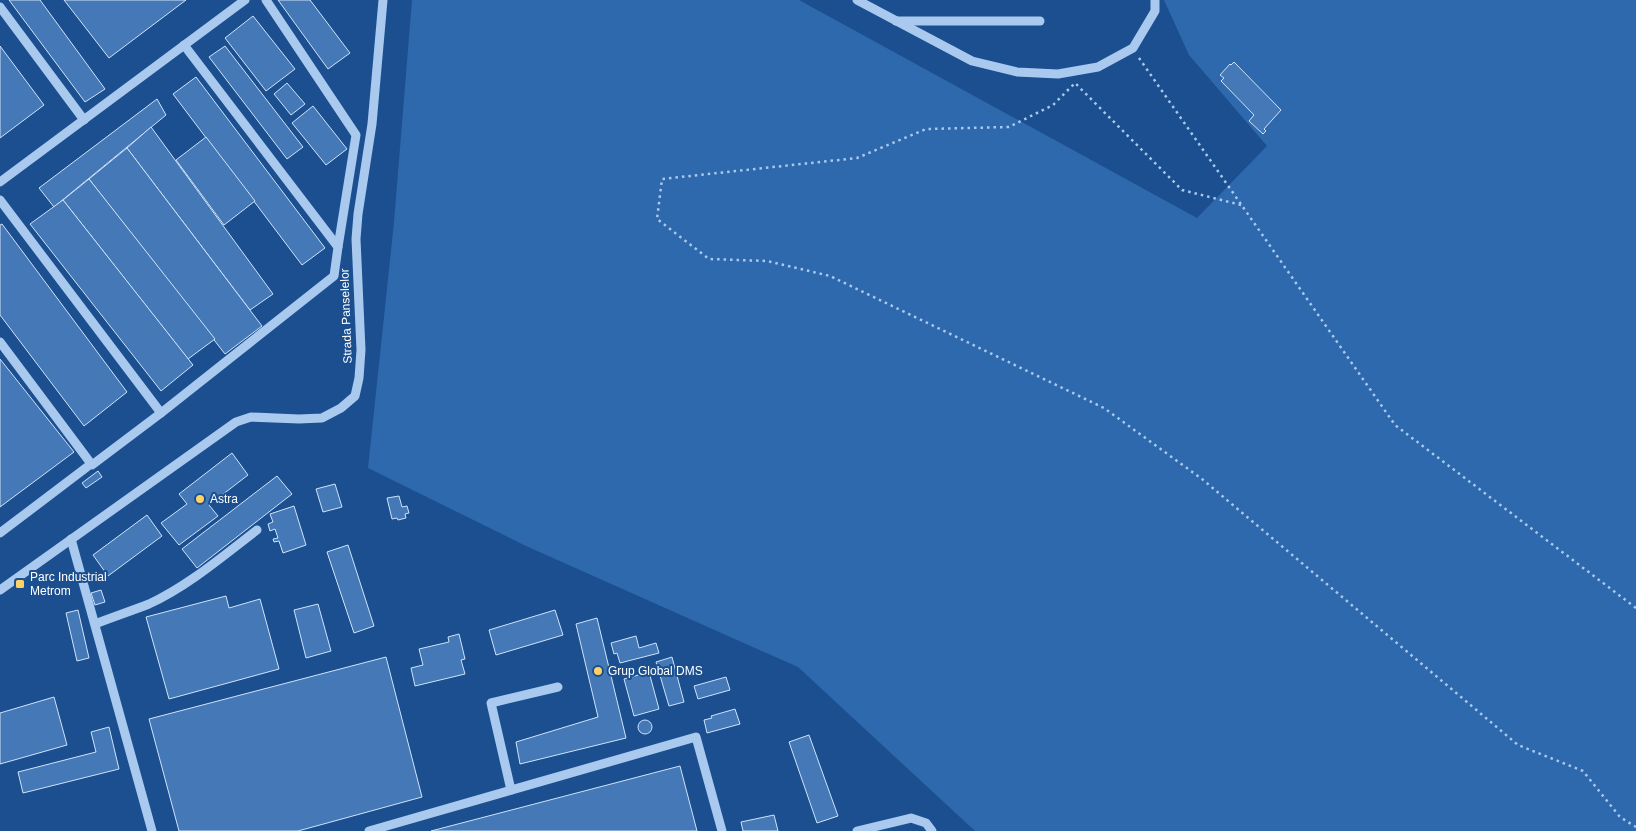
<svg xmlns="http://www.w3.org/2000/svg" width="1636" height="831" font-family="Arial,sans-serif">
  <style>
    .green { fill: #2e69ad }
    .building { fill: #4478b7; stroke: #cfe3fa }
    .lines { fill: none; stroke-linecap: round; stroke-linejoin: round }
    .path { stroke: #a9c9ee; stroke-width: 2.5; stroke-dasharray: 2.5 4; stroke-linecap: butt }
    .minor { stroke: #a9c9ee; stroke-width: 9 }
    .poi-dot { fill: #ffd166; stroke: #1b4f8f; stroke-width: 2 }
    .labels { text-anchor: middle; stroke-width: 4; stroke-linejoin: round; paint-order: stroke }
    .street-label { font-size: 12px; fill: #fff; stroke: #1b4f8f }
    .poi-label { font-size: 12px; fill: #fff; stroke: #1b4f8f; text-anchor: start }
  </style>
  <rect width="100%" height="100%" fill="#1b4f8f"/>
  <path class="green" d="M412 0H799L1197 218 1267 146 1189 55 1164 0H1636V831H975L798 667 526 546 368 468 394 222Z"/>
  <g class="building">
    <path d="M9 0H40L105 89 85 102Z"/>
    <path d="M64 0H186L109 58Z"/>
    <path d="M278 0H310L350 53 328 69Z"/>
    <path d="M253 16 295 69 266 91 225 38Z"/>
    <path d="M0 46 44 105 0 138Z"/>
    <path d="M225 46 303 147 287 159 209 57Z"/>
    <path d="M1234 62 1281 110 1264 129 1266 131 1263 134 1249 121 1254 115 1221 81 1224 78 1220 75 1230 64 1231 65Z"/>
    <path d="M196 77 325 248 302 265 173 94Z"/>
    <path d="M287 83 305 104 291 115 274 94Z"/>
    <path d="M157 99 166 115 54 207 39 188Z"/>
    <path d="M313 106 347 149 326 165 292 123Z"/>
    <path d="M151 127 273 294 250 310 127 148Z"/>
    <path d="M206 137 255 201 224 225 176 160Z"/>
    <path d="M127 148 262 326 225 354 89 179Z"/>
    <path d="M89 179 215 339 188 359 63 200Z"/>
    <path d="M63 200 193 365 161 391 30 224Z"/>
    <path d="M2 224 127 392 84 426 0 315V225Z"/>
    <path d="M0 359 74 452 0 507Z"/>
    <path d="M232 453 248 475 209 505 218 516 179 545 161 523 187 504 179 494Z"/>
    <path d="M98 471 102 477 86 488 82 483Z"/>
    <path d="M277 476 292 494 197 568 182 549Z"/>
    <path d="M335 484 342 507 323 512 316 489Z"/>
    <path d="M399 496 402 507 407 506 409 513 405 514 406 518 398 520 397 518 392 519 387 498Z"/>
    <path d="M294 506 306 545 283 553 279 541 274 542 273 539 278 538 275 529 270 531 268 524 273 522 270 514Z"/>
    <path d="M147 515 162 536 108 576 93 555Z"/>
    <path d="M348 545 374 626 354 633 327 552Z"/>
    <path d="M101 590 105 602 95 605 91 593Z"/>
    <path d="M226 596 229 608 260 599 279 669 169 699 146 617Z"/>
    <path d="M318 604 331 651 306 658 294 610Z"/>
    <path d="M78 610 89 658 77 661 66 613Z"/>
    <path d="M555 610 563 635 496 655 489 630Z"/>
    <path d="M597 618 626 738 520 764 516 742 598 717 576 624Z"/>
    <path d="M459 634 465 659 461 660 465 674 415 686 411 668 423 665 419 649 449 642 448 637Z"/>
    <path d="M636 636 639 648 656 643 659 653 620 663 617 653 614 654 611 643Z"/>
    <path d="M386 657 422 797 298 831H179L149 719Z"/>
    <path d="M672 657 684 702 669 706 656 662Z"/>
    <path d="M649 672 659 709 634 716 624 679Z"/>
    <path d="M726 677 730 690 698 699 694 686Z"/>
    <path d="M54 697 67 745 0 764V713Z"/>
    <path d="M735 709 740 724 707 733 704 720 712 718 711 716Z"/>
    <circle cx="645" cy="727" r="7"/>
    <path d="M109 727 119 769 23 793 18 772 96 752 91 732Z"/>
    <path d="M809 735 838 816 817 823 789 742Z"/>
    <path d="M680 766 697 831H431Z"/>
    <path d="M774 815 778 831H743L741 822Z"/>
  </g>
  <g class="lines">
    <g class="path">
      <path d="M1139 58 1395 425 1636 608"/>
      <path d="M1241 205 1182 190 1075 83 1053 105 1009 127 926 129 857 158 662 179 657 219 709 259 767 261 830 276 1104 408 1202 479 1518 745 1583 771 1620 817 1636 827"/>
    </g>
    <g class="minor">
      <path d="M266 0 356 135 338 247"/>
      <path d="M857 0 972 61 1017 72 1058 74 1098 67 1133 48 1155 11V0"/>
      <path d="M0 7 84 120"/>
      <path d="M896 21H1040"/>
      <path d="M0 182 245 0"/>
      <path d="M0 200 161 413 92 465 0 342"/>
      <path d="M161 413 334 276 338 247 184 45"/>
      <path d="M0 533 87 467"/>
      <path d="M71 539 152 831"/>
      <path d="M0 590 236 422 251 417 299 419 322 418 341 408 355 396 359 378 361 350 356 239 358 214 372 124 383 0"/>
      <path d="M95 624C113 617 131 611 149 604 188 586 223 556 257 530"/>
      <path d="M511 790 491 703 558 687"/>
      <path d="M369 831 696 737 722 831"/>
      <path d="M857 831 911 818 926 823 932 831"/>
    </g>
  </g>
  <g class="poi-dot">
    <circle cx="200" cy="499" r="5"/>
    <rect x="15" y="579" width="10" height="10" rx="2.5"/>
    <circle cx="598" cy="671" r="5"/>
  </g>
  <g class="labels">
    <g class="street-label">
      <text transform="translate(346 316) rotate(-92)" y="4">Strada Panselelor</text>
    </g>
    <g class="poi-label">
      <text x="210" y="503">Astra</text>
      <text x="30" y="581">Parc Industrial<tspan x="30" dy="14">Metrom</tspan></text>
      <text x="608" y="675">Grup Global DMS</text>
    </g>
  </g>
</svg>
